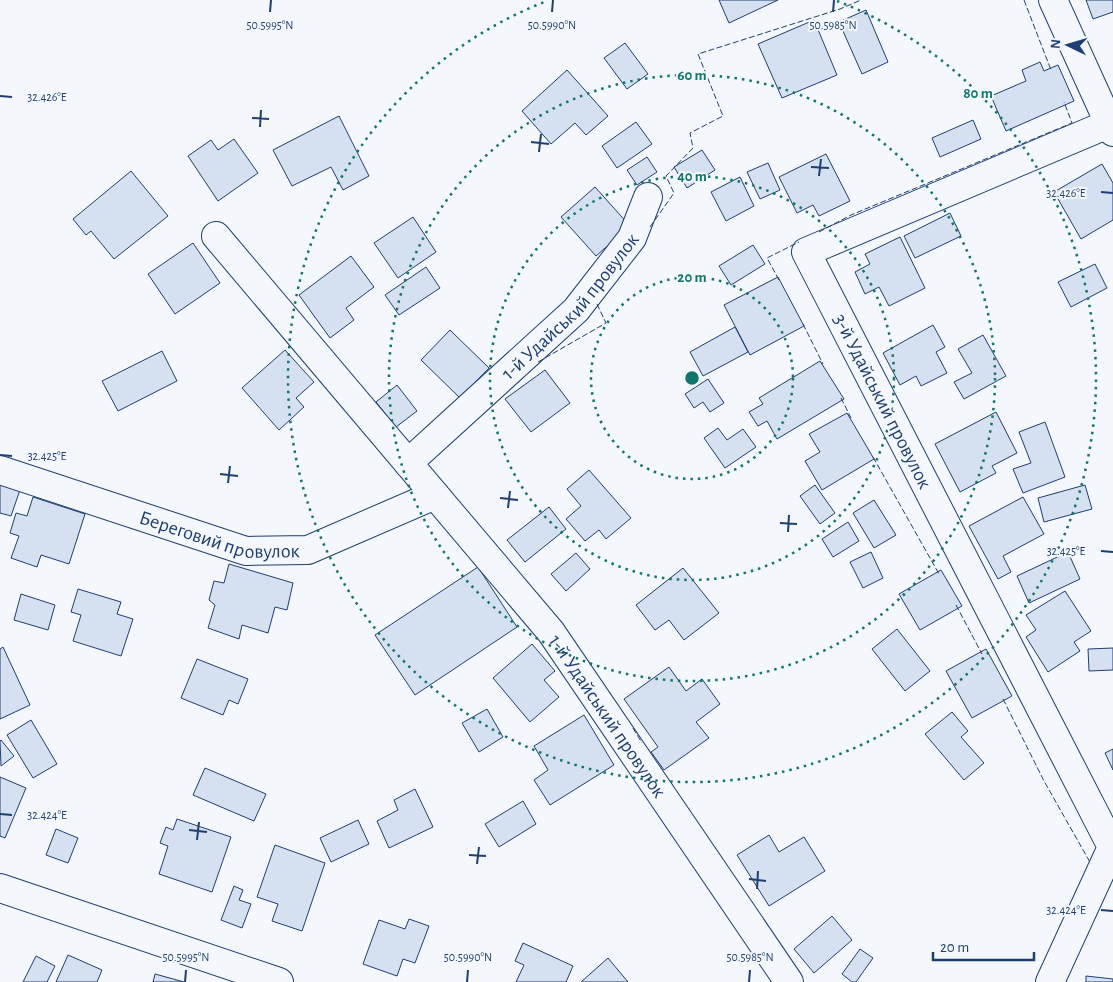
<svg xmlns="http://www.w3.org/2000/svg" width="1113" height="982" font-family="'Alegreya Sans',sans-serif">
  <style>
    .building { fill: #d5e0f0; stroke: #1d3f73 }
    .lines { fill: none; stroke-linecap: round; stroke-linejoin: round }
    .minor-casing { stroke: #1d3f73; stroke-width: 30 }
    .minor { stroke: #f4f7fb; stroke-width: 28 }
    .fence { stroke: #1d3f73; stroke-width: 1; stroke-dasharray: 6 2.5; stroke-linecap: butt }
    .ticks { fill: none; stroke: #1d3f73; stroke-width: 2 }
    .ring { fill: none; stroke: #0f766e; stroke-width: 2.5; stroke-dasharray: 2.5 5 }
    .labels { text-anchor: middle; stroke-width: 4; stroke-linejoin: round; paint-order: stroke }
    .street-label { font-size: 20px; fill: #1d3f73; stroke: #f4f7fb }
    .ticks-label { font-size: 12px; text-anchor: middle; fill: #1d3f73; stroke: #f4f7fb; stroke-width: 4; stroke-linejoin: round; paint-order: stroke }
    .centre { fill: #0f766e; stroke: #f4f7fb; stroke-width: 2.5 }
    .ring-label { font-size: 15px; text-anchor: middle; font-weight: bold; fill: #0f766e; stroke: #f4f7fb; stroke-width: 4; stroke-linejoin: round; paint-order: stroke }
  </style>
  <rect width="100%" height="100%" fill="#f4f7fb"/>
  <g class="building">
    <path d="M719 0H778L729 23Z"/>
    <path d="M1086 0H1113V12L1093 19Z"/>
    <path d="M866 10 888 62 862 74 839 22Z"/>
    <path d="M814 20 837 75 782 98 758 44Z"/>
    <path d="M625 43 648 74 627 89 604 58Z"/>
    <path d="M1040 62 1044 71 1058 65 1074 101 1006 131 991 96 1026 81 1022 70Z"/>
    <path d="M567 70 608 116 586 135 575 123 551 144 522 111Z"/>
    <path d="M339 116 369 176 343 190 331 167 292 186 273 150Z"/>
    <path d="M973 120 981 139 940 157 932 138Z"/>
    <path d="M636 122 652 144 617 168 602 146Z"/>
    <path d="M234 139 258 173 218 201 188 156 211 140 218 150Z"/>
    <path d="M702 150 715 170 687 188 674 167Z"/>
    <path d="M826 154 850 201 819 216 813 205 797 213 779 177Z"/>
    <path d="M647 157 657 172 637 185 627 170Z"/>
    <path d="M768 163 780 190 760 199 747 172Z"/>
    <path d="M1102 164 1113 183V220L1081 239 1054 192Z"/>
    <path d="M131 171 168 216 114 259 91 231 86 235 73 219Z"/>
    <path d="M740 177 754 206 726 221 711 192Z"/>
    <path d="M595 187 630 226 596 256 561 217Z"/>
    <path d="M950 213 961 236 915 258 904 236Z"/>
    <path d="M413 217 436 252 398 278 374 243Z"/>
    <path d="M900 237 925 288 889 306 879 287 865 294 855 272 870 264 865 254Z"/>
    <path d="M193 243 220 283 175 314 148 274Z"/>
    <path d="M753 245 765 264 731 285 719 266Z"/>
    <path d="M351 256 374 287 346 308 354 320 330 338 299 295Z"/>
    <path d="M1095 264 1107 288 1071 307 1058 282Z"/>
    <path d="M426 267 440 288 399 315 385 295Z"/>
    <path d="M778 277 804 326 750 355 724 305Z"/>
    <path d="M933 325 945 347 936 352 947 373 921 386 916 376 900 385 883 353Z"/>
    <path d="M735 327 748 352 703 376 690 352Z"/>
    <path d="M450 330 489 368 460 398 421 360Z"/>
    <path d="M983 335 1006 376 964 399 954 382 972 373 958 349Z"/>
    <path d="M285 350 314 382 296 398 304 407 279 430 242 388Z"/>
    <path d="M162 351 177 381 118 411 102 381Z"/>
    <path d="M820 361 844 399 777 439 767 421 758 426 749 412 763 404 759 398Z"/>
    <path d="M545 370 570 403 531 432 505 399Z"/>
    <path d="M708 379 724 403 710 412 703 402 694 408 685 394Z"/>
    <path d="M397 385 417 411 396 427 376 402Z"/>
    <path d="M996 412 1017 453 992 466 996 473 960 492 935 444Z"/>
    <path d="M847 413 874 459 822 490 805 461 820 452 809 434Z"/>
    <path d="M1045 422 1065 477 1023 493 1013 469 1031 463 1019 432Z"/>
    <path d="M718 428 727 440 743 429 756 447 725 468 704 438Z"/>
    <path d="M589 470 631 518 606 539 599 530 585 541 566 519 581 506 567 489Z"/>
    <path d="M0 484H22L11 516 0 513Z"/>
    <path d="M815 485 835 513 820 524 800 496Z"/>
    <path d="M1085 485 1092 509 1044 522 1038 498Z"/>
    <path d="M33 497 85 514 69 564 41 555 37 567 11 558 19 536 10 533 16 513 27 516Z"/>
    <path d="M1023 497 1044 534 1003 556 1011 572 998 579 969 526Z"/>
    <path d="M874 500 896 535 874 548 853 513Z"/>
    <path d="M549 507 566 529 525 562 507 540Z"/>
    <path d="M848 522 859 541 833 557 822 539Z"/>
    <path d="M871 552 883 578 863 588 850 562Z"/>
    <path d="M1068 552 1080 579 1029 603 1017 576Z"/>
    <path d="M576 553 590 569 566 591 551 574Z"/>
    <path d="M229 564 293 583 287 610 275 607 268 633 242 625 239 639 208 628 215 605 209 600 214 581 224 583Z"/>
    <path d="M478 567 517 627 415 695 375 635Z"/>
    <path d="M683 568 719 613 684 640 669 620 655 630 636 605Z"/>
    <path d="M941 570 962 606 920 630 899 594Z"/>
    <path d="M78 589 121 602 117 614 133 619 121 656 73 641 81 615 71 612Z"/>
    <path d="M1065 591 1091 631 1074 642 1080 651 1048 672 1026 637 1036 630 1026 615Z"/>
    <path d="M21 594 55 605 48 630 14 620Z"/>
    <path d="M897 629 930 671 905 691 872 649Z"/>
    <path d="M532 644 555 671 544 680 559 697 530 722 493 678Z"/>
    <path d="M3 647 30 705 0 719V649Z"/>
    <path d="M1113 648V670L1089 671 1088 649Z"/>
    <path d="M986 649 1012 696 972 718 946 671Z"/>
    <path d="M197 659 248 679 238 704 229 700 223 715 181 698Z"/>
    <path d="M669 667 686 691 702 679 720 704 696 722 709 738 664 770 651 752 658 747 624 699Z"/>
    <path d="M487 709 503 737 479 752 462 723Z"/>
    <path d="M952 712 968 731 961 737 984 763 964 780 925 734Z"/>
    <path d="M584 715 614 765 550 805 534 780 548 770 534 746Z"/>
    <path d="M31 720 57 764 33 778 7 735Z"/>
    <path d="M1 740 14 756 1 766 0 741Z"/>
    <path d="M1113 749V770L1105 753Z"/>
    <path d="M205 768 266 794 254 821 193 795Z"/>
    <path d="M0 777 26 788 5 838 0 836Z"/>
    <path d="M415 789 433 827 389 848 377 821 398 810 394 800Z"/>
    <path d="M523 801 536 824 499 847 485 824Z"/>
    <path d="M177 819 231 837 212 892 159 874 168 846 160 843 166 827 173 830Z"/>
    <path d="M358 820 369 844 331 862 320 838Z"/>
    <path d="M56 829 78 838 68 863 46 855Z"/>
    <path d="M769 835 779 852 804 837 825 871 769 906 737 855Z"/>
    <path d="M275 845 325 863 302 931 272 921 278 904 257 897Z"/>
    <path d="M234 886 243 890 239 900 251 904 242 928 221 920Z"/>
    <path d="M832 916 852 940 814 973 794 949Z"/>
    <path d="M409 919 429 926 415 963 403 959 397 976 363 964 379 920 405 929Z"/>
    <path d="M523 943 573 966 566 982H516L524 965 515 961Z"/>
    <path d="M860 949 873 958 856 982H852L842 974Z"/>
    <path d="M68 955 102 970 97 982H56Z"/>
    <path d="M36 956 55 966 47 982H23Z"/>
    <path d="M608 958 628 982H581Z"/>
    <path d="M155 974 184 982H153Z"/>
    <path d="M1086 976 1113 979V982H1086Z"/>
  </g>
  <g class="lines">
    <defs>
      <g id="minor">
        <path d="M1053 0 1113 132"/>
        <path id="s1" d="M216 236 551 632 789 982"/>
        <path id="s2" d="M408 463 576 310 632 238 648 197"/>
        <path id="s3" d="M0 470 246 551 308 550 435 495"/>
        <path d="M0 888 279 982"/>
        <path d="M1050 982 1112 847 806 252 1113 122"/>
      </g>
    </defs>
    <use href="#minor" class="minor-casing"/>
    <use href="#minor" class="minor"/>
    <g class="fence">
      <path d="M1024 0 1051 70"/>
      <path d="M650 227 674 193 666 176 693 148 690 133 723 116 698 54 840 9 861 0"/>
      <path d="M819 232 851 215 1072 123 1064 102"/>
      <path d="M779 280 767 258 799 242"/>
      <path d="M803 324 823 364"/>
      <path d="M538 362 606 323 596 302"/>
      <path d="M841 398 851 418"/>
      <path d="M873 457 939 574"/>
      <path d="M956 605 982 654"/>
      <path d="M1003 699 1044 781 1091 864"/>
      <path d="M633 728 642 743"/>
    </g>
  </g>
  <path class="ticks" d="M270 12 271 0M552 12 553 0M833 12 834 0M0 96 12 97M252 118 269 119M260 127 261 110M531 142 549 144M539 152 541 134M811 167 829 168M819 176 821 159M1101 192 1113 193M0 455 12 456M220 474 238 476M228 483 230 466M500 498 518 500M508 508 510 491M780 523 797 524M788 532 789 515M1101 551 1113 552M0 814 12 815M189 830 207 832M197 840 199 822M469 855 486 856M477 864 479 847M749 879 766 881M757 889 758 871M1101 910 1113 911M185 982 186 970M467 982 468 970M749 982 750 970"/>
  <g class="ring">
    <circle cx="692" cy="378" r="101"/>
    <circle cx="692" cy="378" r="202"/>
    <circle cx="692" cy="378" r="303"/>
    <path d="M837 1A404 404 0 1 1 547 1"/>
  </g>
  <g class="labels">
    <g class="street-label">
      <text dy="7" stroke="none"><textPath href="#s2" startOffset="226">1-й Удайський провулок</textPath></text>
      <text transform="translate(883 401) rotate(63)" y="7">3-й Удайський провулок</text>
      <text dy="7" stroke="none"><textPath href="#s3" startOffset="230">Береговий провулок</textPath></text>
      <text dy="7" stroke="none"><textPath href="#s1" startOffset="620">1-й Удайський провулок</textPath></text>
    </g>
  </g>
  <g class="ticks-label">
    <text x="270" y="29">50.5995°N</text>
    <text x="552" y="29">50.5990°N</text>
    <text x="833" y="29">50.5985°N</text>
    <text x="47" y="101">32.426°E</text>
    <text x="1066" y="197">32.426°E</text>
    <text x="47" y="460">32.425°E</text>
    <text x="1066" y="555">32.425°E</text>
    <text x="47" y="819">32.424°E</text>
    <text x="1066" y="914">32.424°E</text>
    <text x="186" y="961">50.5995°N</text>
    <text x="468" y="961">50.5990°N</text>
    <text x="750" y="961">50.5985°N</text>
  </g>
  <circle cx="692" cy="378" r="8" class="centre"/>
  <g class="ring-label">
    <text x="692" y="80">60 m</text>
    <text x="978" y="98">80 m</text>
    <text x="692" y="181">40 m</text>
    <text x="692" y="282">20 m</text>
  </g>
  <g transform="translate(1068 45) rotate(275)" stroke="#f4f7fb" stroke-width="4" paint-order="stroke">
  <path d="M0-4L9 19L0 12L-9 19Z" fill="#1d3f73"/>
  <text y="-8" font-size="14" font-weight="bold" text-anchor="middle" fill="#1d3f73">N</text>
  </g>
  <path d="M933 952v8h101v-8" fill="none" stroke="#1d3f73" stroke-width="2.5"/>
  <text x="940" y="952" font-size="15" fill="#1d3f73" stroke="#f4f7fb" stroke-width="4" paint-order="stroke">20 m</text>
</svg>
